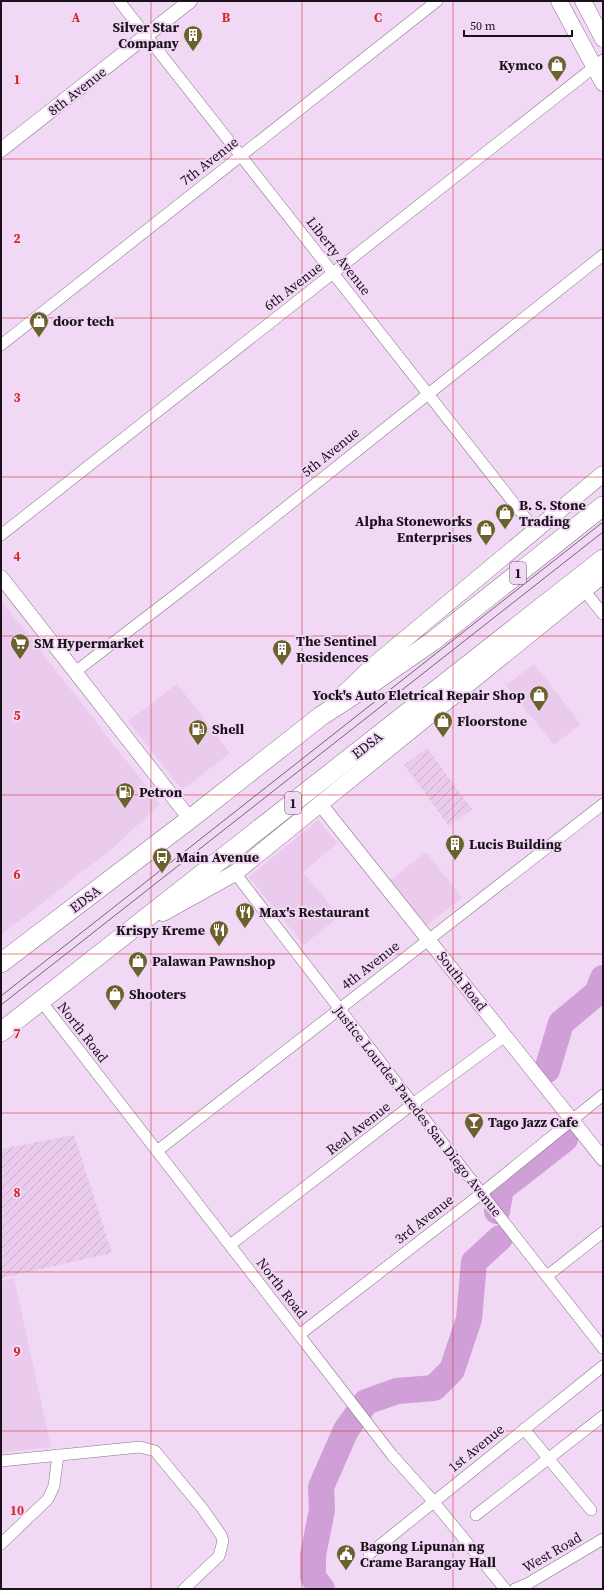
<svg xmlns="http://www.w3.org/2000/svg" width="604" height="1590" font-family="'Source Serif 4',serif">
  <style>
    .built { fill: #eacbee }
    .industrial { fill: url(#industrial-furrows) }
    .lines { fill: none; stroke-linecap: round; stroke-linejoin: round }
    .river { stroke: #d09fd7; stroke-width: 26 }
    .minor-casing { stroke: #88718b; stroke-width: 12 }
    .tertiary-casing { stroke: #88718b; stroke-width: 15 }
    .secondary-casing { stroke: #88718b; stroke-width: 17 }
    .trunk-casing { stroke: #88718b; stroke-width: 20 }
    .minor { stroke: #fff; stroke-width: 11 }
    .tertiary { stroke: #fff; stroke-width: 14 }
    .secondary { stroke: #fff; stroke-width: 16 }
    .trunk { stroke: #fff; stroke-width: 19 }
    .tram { stroke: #746476; stroke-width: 1 }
    .grid { fill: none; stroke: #d62828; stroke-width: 1; stroke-opacity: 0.55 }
    .labels { text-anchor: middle; stroke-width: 4; stroke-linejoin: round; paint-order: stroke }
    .shield { fill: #f1d8f5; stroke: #5a4d5c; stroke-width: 1 }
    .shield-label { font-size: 13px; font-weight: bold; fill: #1a111b }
    .poi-label { font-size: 14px; font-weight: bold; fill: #1a111b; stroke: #f1d8f5; text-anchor: start }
    .street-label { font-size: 14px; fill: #1a111b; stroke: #f1d8f5 }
    .grid-label { font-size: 13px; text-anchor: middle; font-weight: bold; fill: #d62828; stroke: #f1d8f5; stroke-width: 4; stroke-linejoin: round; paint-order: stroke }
  </style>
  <defs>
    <pattern id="industrial-furrows" width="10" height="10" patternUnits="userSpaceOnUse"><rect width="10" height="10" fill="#eacbee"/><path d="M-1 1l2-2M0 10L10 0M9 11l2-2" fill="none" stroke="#c8adcc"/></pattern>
  </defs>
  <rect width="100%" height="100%" fill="#f1d8f5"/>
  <g class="built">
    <path d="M1 600 160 804 114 847 1 935Z"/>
    <path d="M534 664 581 724 554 745 506 685Z"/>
    <path d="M177 684 230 753 182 790 128 721Z"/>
    <path d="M318 820 338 843 303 872 339 916 304 945 249 877Z"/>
    <path d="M426 852 462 898 425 927 389 881Z"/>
    <path d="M14 1278 51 1447 1 1453V1281Z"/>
  </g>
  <g class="industrial">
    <path d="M427 748 472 809 449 826 404 765Z"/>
    <path d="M74 1135 112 1253 1 1278V1149Z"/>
  </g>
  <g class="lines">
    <g class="river">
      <path d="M547 1070 561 1023 597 993 603 978"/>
      <path d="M497 1211 501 1189 565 1139"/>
      <path d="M322 1589 313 1577V1555L322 1510 321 1487 346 1430 366 1402 397 1391 434 1388 452 1370 469 1319 474 1262 500 1238"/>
    </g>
    <defs>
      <g id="minor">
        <path d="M119 1 535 530"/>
        <path d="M1 345 437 1"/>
        <path d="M1 535 603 60"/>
        <path d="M584 590 603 614"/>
        <path d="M75 672 187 586 603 255"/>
        <path d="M235 873 493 1208 603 1348"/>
        <path d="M41 1001 392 1455 433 1501 505 1589"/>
        <path d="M157 1151 603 804"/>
        <path d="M230 1245 414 1103 505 1036"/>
        <path d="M547 1276 603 1232"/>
        <path d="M299 1335 482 1193 603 1095"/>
        <path d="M524 1429 591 1510"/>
        <path d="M1 1461 140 1447 155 1451 202 1508 221 1535 223 1541 219 1556 184 1589"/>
        <path d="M476 1515 603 1416"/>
        <path d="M1 1544 48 1499 54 1486 58 1455"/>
        <path d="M369 1554 603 1366"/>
        <path d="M515 1589 529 1583 603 1539"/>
      </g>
      <g id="tertiary">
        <path d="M1 150 190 1"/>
        <path d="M1 577 190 819"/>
        <path d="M321 805 603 1159"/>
      </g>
      <g id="secondary">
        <path d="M559 1 603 83"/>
        <path d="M583 1 603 39"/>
        <path d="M339 698 369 669 603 474"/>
        <path d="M163 913 235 873 603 575"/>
      </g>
      <g id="trunk">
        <path d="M1 963 190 819 321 716 378 679 433 641 603 506"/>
        <path d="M1 1032 603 559"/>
      </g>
    </defs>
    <use href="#minor" class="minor-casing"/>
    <use href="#tertiary" class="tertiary-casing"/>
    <use href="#secondary" class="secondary-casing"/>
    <use href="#trunk" class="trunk-casing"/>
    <use href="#minor" class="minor"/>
    <use href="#tertiary" class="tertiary"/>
    <use href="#secondary" class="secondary"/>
    <use href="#trunk" class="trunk"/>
    <g class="tram">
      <path d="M1 996 603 522"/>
      <path d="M1 1005 603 532"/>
    </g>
  </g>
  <path class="grid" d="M151 1V1589M302 1V1589M453 1V1589M1 159H603M1 318H603M1 477H603M1 636H603M1 795H603M1 954H603M1 1113H603M1 1272H603M1 1431H603"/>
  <defs>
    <symbol id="building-pin" viewBox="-11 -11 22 30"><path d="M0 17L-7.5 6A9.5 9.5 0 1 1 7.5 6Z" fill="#6b612d" stroke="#f1d8f5"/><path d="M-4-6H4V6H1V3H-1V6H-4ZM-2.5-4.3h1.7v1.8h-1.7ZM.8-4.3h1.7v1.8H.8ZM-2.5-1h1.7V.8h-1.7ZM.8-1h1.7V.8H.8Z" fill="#fff"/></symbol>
    <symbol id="shop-pin" viewBox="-11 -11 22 30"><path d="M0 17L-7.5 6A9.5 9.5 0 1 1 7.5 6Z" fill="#6b612d" stroke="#f1d8f5"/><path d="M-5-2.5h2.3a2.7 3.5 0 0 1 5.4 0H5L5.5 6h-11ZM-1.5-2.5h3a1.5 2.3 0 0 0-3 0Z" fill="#fff"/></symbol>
    <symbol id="supermarket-pin" viewBox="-11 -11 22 30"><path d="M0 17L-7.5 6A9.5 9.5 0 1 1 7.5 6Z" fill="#6b612d" stroke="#f1d8f5"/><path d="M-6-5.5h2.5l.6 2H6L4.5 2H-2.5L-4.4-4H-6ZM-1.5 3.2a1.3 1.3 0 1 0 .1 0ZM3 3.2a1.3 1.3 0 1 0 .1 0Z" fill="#fff"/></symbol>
    <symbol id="fuel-pin" viewBox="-11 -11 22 30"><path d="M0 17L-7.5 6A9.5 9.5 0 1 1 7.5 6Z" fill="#6b612d" stroke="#f1d8f5"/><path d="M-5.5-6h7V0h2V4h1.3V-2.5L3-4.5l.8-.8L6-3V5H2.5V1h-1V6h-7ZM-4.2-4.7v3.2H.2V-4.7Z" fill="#fff"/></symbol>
    <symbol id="bus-pin" viewBox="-11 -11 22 30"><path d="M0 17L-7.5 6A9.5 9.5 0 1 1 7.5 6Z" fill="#6b612d" stroke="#f1d8f5"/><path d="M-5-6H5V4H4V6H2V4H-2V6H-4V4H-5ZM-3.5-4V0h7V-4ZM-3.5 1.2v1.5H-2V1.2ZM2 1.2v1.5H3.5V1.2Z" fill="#fff"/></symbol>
    <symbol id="restaurant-pin" viewBox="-11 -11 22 30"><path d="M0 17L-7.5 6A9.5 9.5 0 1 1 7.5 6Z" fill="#6b612d" stroke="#f1d8f5"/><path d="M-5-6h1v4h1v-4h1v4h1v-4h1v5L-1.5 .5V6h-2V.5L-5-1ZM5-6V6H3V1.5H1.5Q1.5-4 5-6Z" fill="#fff"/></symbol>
    <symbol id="bar-pin" viewBox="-11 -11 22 30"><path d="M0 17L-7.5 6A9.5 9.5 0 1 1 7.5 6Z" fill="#6b612d" stroke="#f1d8f5"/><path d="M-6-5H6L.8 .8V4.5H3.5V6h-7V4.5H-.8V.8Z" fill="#fff"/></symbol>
    <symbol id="civic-pin" viewBox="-11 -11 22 30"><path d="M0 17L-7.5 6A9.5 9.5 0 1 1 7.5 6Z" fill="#6b612d" stroke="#f1d8f5"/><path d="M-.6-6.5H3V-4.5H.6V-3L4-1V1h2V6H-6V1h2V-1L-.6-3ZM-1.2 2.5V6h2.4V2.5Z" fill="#fff"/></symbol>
  </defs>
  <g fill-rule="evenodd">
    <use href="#building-pin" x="182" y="24" width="22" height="30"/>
    <use href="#shop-pin" x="546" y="54" width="22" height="30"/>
    <use href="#shop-pin" x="28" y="310" width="22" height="30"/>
    <use href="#shop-pin" x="494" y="502" width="22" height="30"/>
    <use href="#shop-pin" x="475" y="518" width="22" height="30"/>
    <use href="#supermarket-pin" x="9" y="632" width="22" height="30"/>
    <use href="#building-pin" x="271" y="638" width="22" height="30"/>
    <use href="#shop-pin" x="528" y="684" width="22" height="30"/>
    <use href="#shop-pin" x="432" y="710" width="22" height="30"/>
    <use href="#fuel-pin" x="187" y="718" width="22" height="30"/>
    <use href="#fuel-pin" x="114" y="781" width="22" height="30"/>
    <use href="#building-pin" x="444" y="833" width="22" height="30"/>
    <use href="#bus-pin" x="151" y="846" width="22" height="30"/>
    <use href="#restaurant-pin" x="234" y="901" width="22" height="30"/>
    <use href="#restaurant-pin" x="208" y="919" width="22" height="30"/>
    <use href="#shop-pin" x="127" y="950" width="22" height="30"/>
    <use href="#shop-pin" x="104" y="983" width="22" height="30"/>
    <use href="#bar-pin" x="463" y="1111" width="22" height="30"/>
    <use href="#civic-pin" x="335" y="1543" width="22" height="30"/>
  </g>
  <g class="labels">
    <g class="shield">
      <rect x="510" y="562" width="16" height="22" rx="3"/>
      <rect x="285" y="792" width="16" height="22" rx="3"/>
    </g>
    <g class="shield-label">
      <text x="518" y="578">1</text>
      <text x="293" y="808">1</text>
    </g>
    <g class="poi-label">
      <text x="179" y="32" text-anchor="end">Silver Star<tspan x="179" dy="16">Company</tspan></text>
      <text x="543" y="70" text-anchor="end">Kymco</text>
      <text x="53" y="326">door tech</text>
      <text x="519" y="510">B. S. Stone<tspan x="519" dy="16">Trading</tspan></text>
      <text x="472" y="526" text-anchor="end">Alpha Stoneworks<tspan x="472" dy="16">Enterprises</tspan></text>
      <text x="296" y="646">The Sentinel<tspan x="296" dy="16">Residences</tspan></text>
      <text x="34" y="648">SM Hypermarket</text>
      <text x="525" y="700" text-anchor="end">Yock's Auto Eletrical Repair Shop</text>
      <text x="457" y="726">Floorstone</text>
      <text x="212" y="734">Shell</text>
      <text x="139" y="797">Petron</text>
      <text x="469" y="849">Lucis Building</text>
      <text x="176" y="862">Main Avenue</text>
      <text x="259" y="917">Max's Restaurant</text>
      <text x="205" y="935" text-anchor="end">Krispy Kreme</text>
      <text x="152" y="966">Palawan Pawnshop</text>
      <text x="129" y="999">Shooters</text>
      <text x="488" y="1127">Tago Jazz Cafe</text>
      <text x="360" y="1551">Bagong Lipunan ng<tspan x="360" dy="16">Crame Barangay Hall</tspan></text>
    </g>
    <g class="street-label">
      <text transform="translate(77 91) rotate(-38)" y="5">8th Avenue</text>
      <text transform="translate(209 161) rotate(-38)" y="5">7th Avenue</text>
      <text transform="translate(339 256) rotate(52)" y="5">Liberty Avenue</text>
      <text transform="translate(293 286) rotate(-38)" y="5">6th Avenue</text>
      <text transform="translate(330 452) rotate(-39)" y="5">5th Avenue</text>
      <text transform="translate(367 745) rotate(-38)" y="5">EDSA</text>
      <text transform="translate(85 899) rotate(-37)" y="5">EDSA</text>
      <text transform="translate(370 965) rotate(-38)" y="5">4th Avenue</text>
      <text transform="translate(462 981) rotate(52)" y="5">South Road</text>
      <text transform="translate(83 1032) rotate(52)" y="5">North Road</text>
      <text transform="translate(418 1111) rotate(52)" y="5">Justice Lourdes Paredes San Diego Avenue</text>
      <text transform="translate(358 1128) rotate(-38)" y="5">Real Avenue</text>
      <text transform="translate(424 1219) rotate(-38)" y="5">3rd Avenue</text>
      <text transform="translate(282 1288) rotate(52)" y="5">North Road</text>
      <text transform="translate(476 1448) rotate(-39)" y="5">1st Avenue</text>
      <text transform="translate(552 1552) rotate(-30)" y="5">West Road</text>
    </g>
  </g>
  <g class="grid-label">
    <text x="76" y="22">A</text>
    <text x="226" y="22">B</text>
    <text x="378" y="22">C</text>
    <text x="17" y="84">1</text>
    <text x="17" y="243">2</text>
    <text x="17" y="402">3</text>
    <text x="17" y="561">4</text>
    <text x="17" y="720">5</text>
    <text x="17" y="879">6</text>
    <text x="17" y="1038">7</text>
    <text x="17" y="1197">8</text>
    <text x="17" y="1356">9</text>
    <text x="17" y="1515">10</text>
  </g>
  <rect width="604" height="1590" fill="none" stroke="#1a111b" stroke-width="4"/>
  <path d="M464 30v6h108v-6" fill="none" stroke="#1a111b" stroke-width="2"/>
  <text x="470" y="30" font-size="12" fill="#1a111b" stroke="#f1d8f5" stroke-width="3" paint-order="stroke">50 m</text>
</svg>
